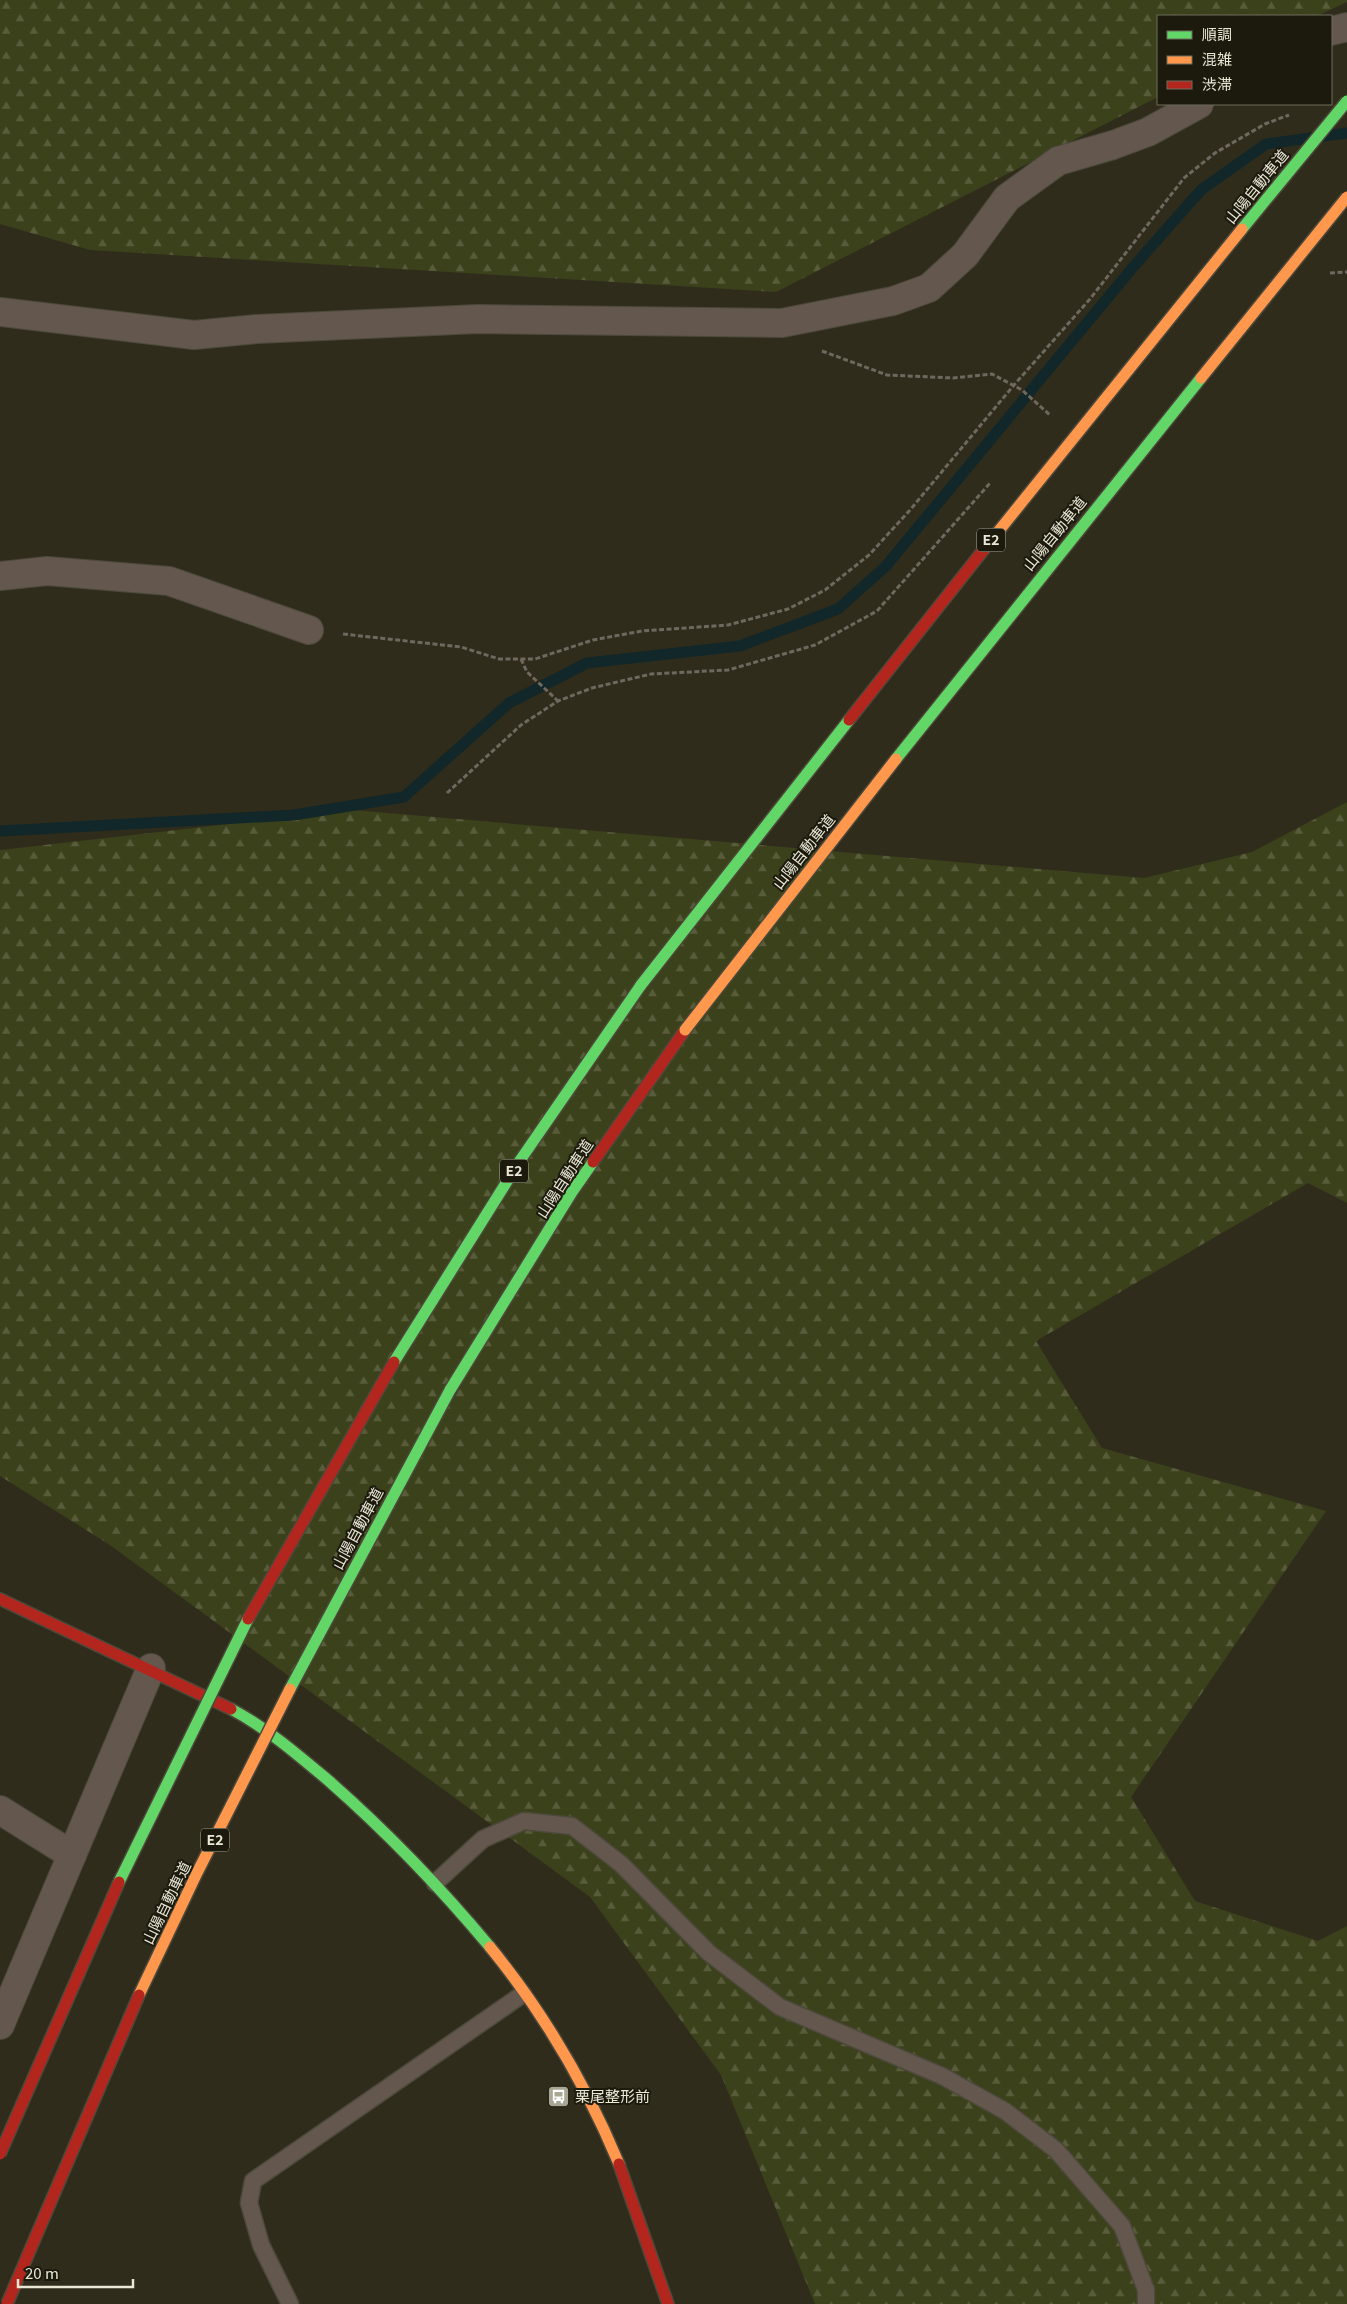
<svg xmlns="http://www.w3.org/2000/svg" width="1347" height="2304" font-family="Georgia,'Noto Sans JP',serif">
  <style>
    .forest { fill: url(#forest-firs) }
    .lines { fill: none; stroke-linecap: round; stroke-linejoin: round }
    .stream { stroke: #112729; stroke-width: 11 }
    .lane-casing { stroke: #4c493b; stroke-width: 19 }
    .street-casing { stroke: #4c493b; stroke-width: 30 }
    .fast-casing { stroke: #4c493b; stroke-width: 14 }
    .slow-casing { stroke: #4c493b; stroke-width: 14 }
    .jam-casing { stroke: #4c493b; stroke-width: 14 }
    .path { stroke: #6f685e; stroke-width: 3; stroke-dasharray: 5 2.5; stroke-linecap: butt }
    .lane { stroke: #64574e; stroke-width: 16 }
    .street { stroke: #64574e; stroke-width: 28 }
    .fast { stroke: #63d668; stroke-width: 11 }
    .slow { stroke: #ff974d; stroke-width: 11 }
    .jam { stroke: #b3261e; stroke-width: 11 }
    .fast-bridge-casing { stroke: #4c493b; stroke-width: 14; stroke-linecap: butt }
    .slow-bridge-casing { stroke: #4c493b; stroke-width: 14; stroke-linecap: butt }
    .jam-bridge-casing { stroke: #4c493b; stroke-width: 14; stroke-linecap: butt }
    .fast-bridge { stroke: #63d668; stroke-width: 11 }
    .slow-bridge { stroke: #ff974d; stroke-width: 11 }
    .jam-bridge { stroke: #b3261e; stroke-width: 11 }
    .labels { text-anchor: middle; stroke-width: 4; stroke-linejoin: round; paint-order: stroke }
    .shield { fill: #1c1a0d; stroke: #acaa99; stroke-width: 1 }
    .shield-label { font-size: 14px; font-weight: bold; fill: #eae7d5 }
    .street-label { font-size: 15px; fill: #eae7d5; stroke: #1c1a0d }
    .poi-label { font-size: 15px; fill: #eae7d5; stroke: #1c1a0d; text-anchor: start }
  </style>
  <defs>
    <pattern id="forest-firs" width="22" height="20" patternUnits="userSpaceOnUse" patternTransform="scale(1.25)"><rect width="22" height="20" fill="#3b411a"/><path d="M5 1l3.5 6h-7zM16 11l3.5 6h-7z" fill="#585c3a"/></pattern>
  </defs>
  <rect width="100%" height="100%" fill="#302c1c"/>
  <g class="forest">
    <path d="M0 0H1347V2L1317 16H1158V97L776 292 90 250 0 224Z"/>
    <path d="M1347 802V1203L1308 1183 1036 1341 1102 1448 1326 1511 1131 1797 1195 1901 1318 1941 1347 1926V2304H815L721 2075 590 1897 110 1545 0 1476V850L352 810 1144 878 1252 852Z"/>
  </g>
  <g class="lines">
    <path class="stream" d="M0 831 294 815 404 797 509 703 587 663 740 646 838 609 886 566 1134 266 1201 190 1266 144 1347 133"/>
    <defs>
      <g id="lane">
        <path d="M435 1883 483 1839 524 1821 572 1826 621 1864 709 1953 780 2007 942 2076 1005 2111 1056 2150 1122 2226 1146 2290V2304"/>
        <path d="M290 2304 261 2245 249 2203 253 2181 523 1994"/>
      </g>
      <g id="street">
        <path d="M1331 31 1347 27"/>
        <path d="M0 312 194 335 257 329 478 319 782 323 893 301 929 288 965 255 1007 198 1058 161 1113 145 1148 132 1199 104"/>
        <path d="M0 576 47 571 169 581 309 630"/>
        <path d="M0 1810 72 1855"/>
        <path d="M0 2025 151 1668"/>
      </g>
      <g id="fast">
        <path d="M394 1362 521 1159 641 985"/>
        <path d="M450 1390 572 1192 593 1162"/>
        <path d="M231 1709C267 1728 298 1755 329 1781 387 1832 440 1887 490 1947"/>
      </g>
      <path id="slow" d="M490 1947C543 2012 587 2087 619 2164"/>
      <g id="jam">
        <path d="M593 1162 685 1030"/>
        <path d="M0 1599 231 1709"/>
        <path d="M619 2164 668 2304"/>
      </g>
    </defs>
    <use href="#lane" class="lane-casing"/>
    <use href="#street" class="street-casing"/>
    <use href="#fast" class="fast-casing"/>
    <use href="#slow" class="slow-casing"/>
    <use href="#jam" class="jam-casing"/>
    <g class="path">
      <path d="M1330 273 1347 272"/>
      <path d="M822 351 887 375 953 378 992 374 1022 390 1050 415"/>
      <path d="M343 634 461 647 499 659H535L593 640 642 631 728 625 788 609 825 590 869 555 910 510 1014 385 1090 299 1184 178 1215 153 1265 124 1289 115"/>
      <path d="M521 659 527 672 558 701"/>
      <path d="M447 793 521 725 558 701 592 688 651 674 728 670 815 645 877 611 991 482"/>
    </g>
    <use href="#lane" class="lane"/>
    <use href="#street" class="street"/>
    <use href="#fast" class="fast"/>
    <use href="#slow" class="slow"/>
    <use href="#jam" class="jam"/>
    <defs>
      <g id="fast-bridge">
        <path d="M1242 229 1347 101"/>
        <path d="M896 759 1201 378"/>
        <path d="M641 985 849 720"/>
        <path d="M290 1689 450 1390"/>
        <path d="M119 1882 248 1619"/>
      </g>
      <g id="slow-bridge">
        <path d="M1201 378 1347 197"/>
        <path d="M985 548 1242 229"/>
        <path d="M685 1030 896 759"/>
        <path d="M139 1995 197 1873 290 1689"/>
      </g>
      <g id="jam-bridge">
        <path d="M849 720 985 548"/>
        <path d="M248 1619 394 1362"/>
        <path d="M0 2154 119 1882"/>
        <path d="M7 2304 139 1995"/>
      </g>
    </defs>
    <use href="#fast-bridge" class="fast-bridge-casing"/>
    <use href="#slow-bridge" class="slow-bridge-casing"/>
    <use href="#jam-bridge" class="jam-bridge-casing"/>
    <use href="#fast-bridge" class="fast-bridge"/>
    <use href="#slow-bridge" class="slow-bridge"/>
    <use href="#jam-bridge" class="jam-bridge"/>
  </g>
  <defs>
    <symbol id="bus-square" viewBox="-11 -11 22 22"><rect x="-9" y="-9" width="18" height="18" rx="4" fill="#a9a694" stroke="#1c1a0d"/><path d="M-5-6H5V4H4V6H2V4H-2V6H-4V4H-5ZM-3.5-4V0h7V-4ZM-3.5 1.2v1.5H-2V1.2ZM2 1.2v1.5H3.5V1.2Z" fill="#fff"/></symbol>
  </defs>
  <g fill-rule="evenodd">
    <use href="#bus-square" x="546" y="2084" width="25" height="25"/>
  </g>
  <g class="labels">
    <g class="shield">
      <rect x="977" y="528.5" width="28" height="23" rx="4"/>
      <rect x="500" y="1159.5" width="28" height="23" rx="4"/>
      <rect x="201" y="1828.5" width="28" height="23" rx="4"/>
    </g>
    <g class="shield-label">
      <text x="991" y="545">E2</text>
      <text x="514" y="1176">E2</text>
      <text x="215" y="1845">E2</text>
    </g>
    <g class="street-label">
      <text transform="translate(1257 187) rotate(-51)" y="5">山陽自動車道</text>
      <text transform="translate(1055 534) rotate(-51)" y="5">山陽自動車道</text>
      <text transform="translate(804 852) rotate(-52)" y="5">山陽自動車道</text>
      <text transform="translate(565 1179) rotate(-57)" y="5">山陽自動車道</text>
      <text transform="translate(358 1529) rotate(-62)" y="5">山陽自動車道</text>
      <text transform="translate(167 1903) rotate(-64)" y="5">山陽自動車道</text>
    </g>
    <g class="poi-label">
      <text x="575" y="2102">栗尾整形前</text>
    </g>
  </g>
  <rect x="1157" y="15" width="175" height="90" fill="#1c1a0d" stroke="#6e6c5d"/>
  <rect x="1167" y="31" width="25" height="8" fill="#63d668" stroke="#6e6c5d"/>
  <text x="1202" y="40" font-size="15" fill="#eae7d5">順調</text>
  <rect x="1167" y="56" width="25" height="8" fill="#ff974d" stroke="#6e6c5d"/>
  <text x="1202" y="65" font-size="15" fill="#eae7d5">混雑</text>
  <rect x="1167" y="81" width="25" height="8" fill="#b3261e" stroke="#6e6c5d"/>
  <text x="1202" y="90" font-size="15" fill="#eae7d5">渋滞</text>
  <path d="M18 2279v8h115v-8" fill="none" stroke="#eae7d5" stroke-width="2.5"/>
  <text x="25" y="2279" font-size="15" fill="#eae7d5" stroke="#1c1a0d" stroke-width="4" paint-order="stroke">20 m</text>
</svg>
